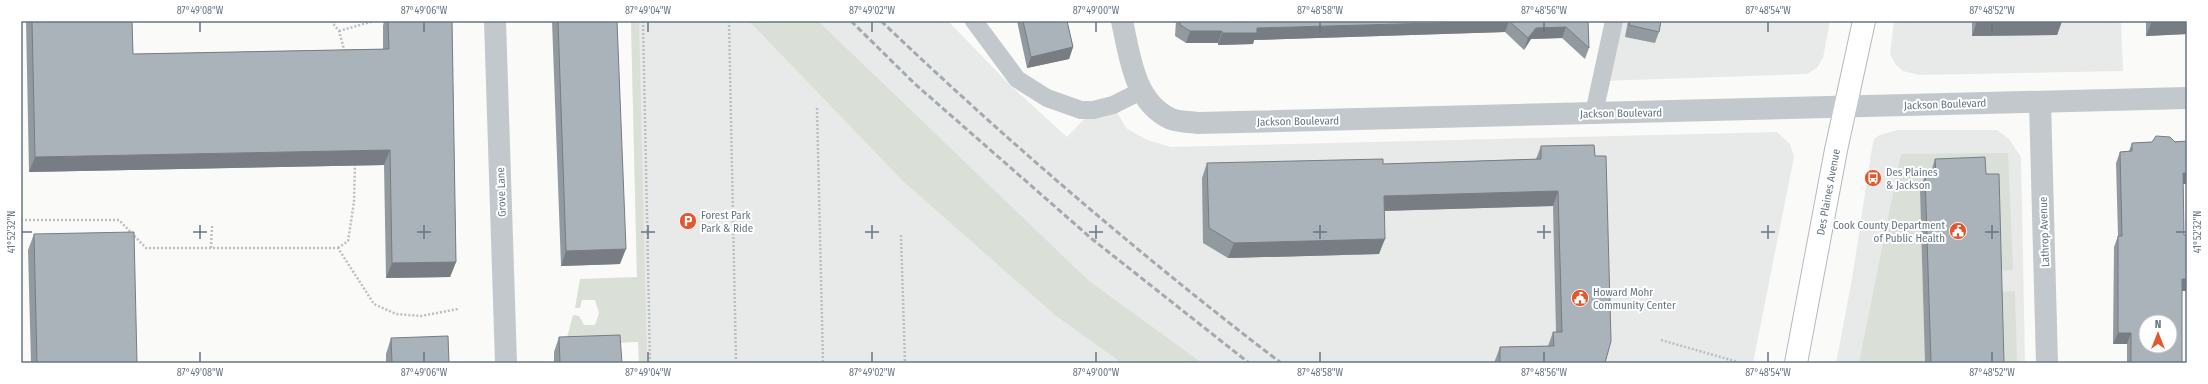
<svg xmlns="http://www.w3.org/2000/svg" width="2208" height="384" font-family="'Fira Sans Condensed',sans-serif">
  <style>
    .built { fill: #e8e9e9 }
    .green { fill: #dadfd7 }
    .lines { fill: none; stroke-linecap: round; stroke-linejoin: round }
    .secondary-casing { stroke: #b3babf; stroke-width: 24 }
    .path { stroke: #bbbfc2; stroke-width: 2.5; stroke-dasharray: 2 2; stroke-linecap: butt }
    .service { stroke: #c3c8cc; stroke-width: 18 }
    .minor { stroke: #c3c8cc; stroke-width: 22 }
    .tertiary { stroke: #c3c8cc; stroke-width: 22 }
    .secondary { stroke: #fff; stroke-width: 22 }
    .rail { stroke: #a2aab0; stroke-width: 3; stroke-dasharray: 6 3; stroke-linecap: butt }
    .wall { fill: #929a9f }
    .shaded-wall { fill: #777d82 }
    .building { fill: #aab3b9; stroke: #777d82; fill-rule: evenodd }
    .ticks { fill: none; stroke: #657683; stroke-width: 1.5 }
    .labels { text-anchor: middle; stroke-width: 4; stroke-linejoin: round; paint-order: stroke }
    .street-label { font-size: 11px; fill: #657683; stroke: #fff }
    .poi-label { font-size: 11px; fill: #657683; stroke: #fff; text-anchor: start }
    .neatline { fill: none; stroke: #657683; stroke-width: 1.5 }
    .ticks-label { font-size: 10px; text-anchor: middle; fill: #657683 }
  </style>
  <rect width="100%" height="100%" fill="#fafaf8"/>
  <g class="built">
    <path d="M631 21H948L1011 86 1067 137 1093 110 1113 105 1126 128 1147 140 1171 147 1777 132 1790 144 1794 157 1753 363H639Z"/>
    <path d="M1614 21H1830L1823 58 1817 68 1807 74 1601 81Z"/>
    <path d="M1894 21H2121L2123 71 1919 75 1903 71 1895 64 1890 54Z"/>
    <path d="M1897 130H1997L2009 139 2021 157 2025 363H1836L1852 279 1872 148 1874 139 1880 135Z"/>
  </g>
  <g class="green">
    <path d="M631 21H639L647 363H639L638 342 565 345 573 315 579 316 584 325H595L599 313 595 300H582L580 308H575L580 279 637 277Z"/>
    <path d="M749 21H818L1089 281 1202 363H1122L1055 315 903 181Z"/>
    <path d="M2008 153 2013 270 1996 271 1930 190 1920 191 1925 363H1859L1901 154Z"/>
    <path d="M2015 291 2017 363H2004L2002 292Z"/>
  </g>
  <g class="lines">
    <defs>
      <g id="secondary">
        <path id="s1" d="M1796 363 1836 150 1864 21"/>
      </g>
    </defs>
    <use href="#secondary" class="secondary-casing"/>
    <g class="path">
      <path d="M331 21 339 31 345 53"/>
      <path d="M643 21 650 363"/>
      <path d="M729 21 736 363"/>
      <path d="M339 31 374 21"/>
      <path d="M817 108 823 363"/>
      <path d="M21 220H119L146 248H338L374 304 396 314 421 316 458 309"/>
      <path d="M901 235 905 363"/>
      <path d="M211 248 212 226"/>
      <path d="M338 248 348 241 354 202 355 162"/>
      <path d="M1661 340 1738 362"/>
    </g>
    <g class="service">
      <path d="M974 21 1017 79 1047 98 1081 110H1093L1113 105 1141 91"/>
      <path d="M1594 113 1614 21"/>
    </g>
    <g class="minor">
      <path d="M495 21 506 363"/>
      <path d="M2040 102 2047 363"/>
    </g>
    <path class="tertiary" d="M1122 21C1130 57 1134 102 1171 119 1179 122 1190 122 1198 123L2187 98"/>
    <use href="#secondary" class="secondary"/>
    <g class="rail">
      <path d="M851 21 915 84 1092 239 1249 363"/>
      <path d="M881 21C1008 142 1141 256 1281 363"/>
    </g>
  </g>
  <g class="wall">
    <path d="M26 21H132L133 54 383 49V26L384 21H452L456 262 450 277 386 278 384 165 29 172Z"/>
    <path d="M552 21H617L620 264 561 266Z"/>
    <path d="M1017 21H1067L1073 47 1069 59 1027 68Z"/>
    <path d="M1176 21H1588L1589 48 1585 59 1562 38 1531 39 1524 50 1505 32 1254 40 1253 44 1218 45V43H1186L1175 36Z"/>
    <path d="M1628 21H1661L1659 32 1655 43 1625 37Z"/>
    <path d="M1972 21H2114H2062L2057 35 1972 36Z"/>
    <path d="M2146 21H2187V34L2146 36Z"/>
    <path d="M2187 141V184H2183L2184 235H2187V291H2182V363H2127V344H2113L2114 247 2118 236 2116 163 2120 152 2129 151 2132 143Z"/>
    <path d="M1594 145 1605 363H1494L1500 347 1548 346 1553 332H1556L1553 206 1384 211 1379 254 1228 258 1203 243 1202 178 1207 163 1383 164 1536 159 1541 146Z"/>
    <path d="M1935 159 1986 174 2004 363H1925L1920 191 1925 175H1930Z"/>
    <path d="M34 234 137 363H31L28 250Z"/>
    <path d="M559 337 622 363H554V352Z"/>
    <path d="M391 338 449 363H386V354Z"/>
  </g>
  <g class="shaded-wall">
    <path d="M1509 21 1505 32 1254 40 1253 44 1218 45 1222 33 1257 28Z"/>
    <path d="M1977 21H2114H2062L2057 35 1972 36Z"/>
    <path d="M2152 21H2187V34L2146 36Z"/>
    <path d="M1566 27 1562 38 1531 39 1524 50 1528 38 1536 28Z"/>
    <path d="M1190 31H1222L1218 43H1186Z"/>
    <path d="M1073 47 1069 59 1027 68 1031 57Z"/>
    <path d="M390 150 384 165 29 172 35 157Z"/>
    <path d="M2183 173H2187V184H2179Z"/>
    <path d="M1558 191 1553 206 1378 211 1384 196Z"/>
    <path d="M1385 239 1379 254 1228 258 1234 243Z"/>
    <path d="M626 249 620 264 561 266 566 251Z"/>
    <path d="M456 262 450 277 386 278 392 263Z"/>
    <path d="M2182 279H2187V291H2178Z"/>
    <path d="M2118 333H2131L2127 344H2113Z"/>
  </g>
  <g class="building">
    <path d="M32 21H132L133 54 389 49 388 21H452L456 262 392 263 390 150 35 157Z"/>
    <path d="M558 21H617L626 249 566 251Z"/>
    <path d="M1023 21H1067L1073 47 1031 57Z"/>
    <path d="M1180 21H1505L1257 28V33H1222V31H1190L1180 25Z"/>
    <path d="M1509 21H1588L1589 48 1566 27 1536 28 1528 38Z"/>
    <path d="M1630 21H1661L1659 32 1629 25Z"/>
    <path d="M2156 136 2170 137 2175 142 2187 141V173H2183L2184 235H2187V279H2182V363H2131V333H2118V236H2122L2120 152 2132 151V143L2152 142ZM2146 322H2170V346H2146Z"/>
    <path d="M1594 145 1595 156H1606L1611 341 1605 363H1500V347L1554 346 1553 332H1562L1558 191 1384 196 1385 239 1234 243 1209 228 1207 163 1383 159V164L1541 159V146Z"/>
    <path d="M1985 157 1986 174H1999L2004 363H1931L1925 175H1936L1935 159Z"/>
    <path d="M134 232 137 363H37L34 234Z"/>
    <path d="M620 335 622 363H560L559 337Z"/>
    <path d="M448 336 449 363H392L391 338Z"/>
  </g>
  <path class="ticks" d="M200 22V32M424 22V32M648 22V32M872 22V32M1096 22V32M1320 22V32M1544 22V32M1768 22V32M1992 22V32M200 225V239M424 225V239M648 225V239M872 225V239M1096 225V239M1320 225V239M1544 225V239M1768 225V239M1992 225V239M22 232H32M193 232H207M417 232H431M641 232H655M865 232H879M1089 232H1103M1313 232H1327M1537 232H1551M1761 232H1775M1985 232H1999M2176 232H2186M200 352V362M424 352V362M648 352V362M872 352V362M1096 352V362M1320 352V362M1544 352V362M1768 352V362M1992 352V362"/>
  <defs>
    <symbol id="bus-disc" viewBox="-11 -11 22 22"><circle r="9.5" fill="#e4572e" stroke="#fff"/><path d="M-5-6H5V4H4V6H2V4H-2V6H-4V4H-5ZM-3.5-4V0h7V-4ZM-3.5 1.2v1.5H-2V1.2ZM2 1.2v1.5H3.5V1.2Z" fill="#fff"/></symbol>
    <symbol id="parking-disc" viewBox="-11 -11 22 22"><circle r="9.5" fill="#e4572e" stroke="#fff"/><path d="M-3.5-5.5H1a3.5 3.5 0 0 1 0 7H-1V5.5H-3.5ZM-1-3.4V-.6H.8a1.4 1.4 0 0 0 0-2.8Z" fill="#fff"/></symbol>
    <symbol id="civic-disc" viewBox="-11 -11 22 22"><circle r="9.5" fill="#e4572e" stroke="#fff"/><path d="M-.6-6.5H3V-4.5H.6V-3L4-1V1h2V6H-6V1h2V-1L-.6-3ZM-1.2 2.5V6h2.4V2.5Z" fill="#fff"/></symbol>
  </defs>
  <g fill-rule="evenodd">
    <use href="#bus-disc" x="1863" y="168" width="20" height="20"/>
    <use href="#parking-disc" x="678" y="211" width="20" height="20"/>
    <use href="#civic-disc" x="1948" y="221" width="20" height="20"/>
    <use href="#civic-disc" x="1570" y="288" width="20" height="20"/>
  </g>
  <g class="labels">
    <g class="street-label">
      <text transform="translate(1945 104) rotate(-2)" y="4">Jackson Boulevard</text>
      <text transform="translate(1621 113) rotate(-1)" y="4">Jackson Boulevard</text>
      <text transform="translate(1298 121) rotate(-1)" y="4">Jackson Boulevard</text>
      <text transform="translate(501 192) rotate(-92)" y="4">Grove Lane</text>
      <text dy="4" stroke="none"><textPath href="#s1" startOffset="174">Des Plaines Avenue</textPath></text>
      <text transform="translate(2044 232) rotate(-92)" y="4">Lathrop Avenue</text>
    </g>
    <g class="poi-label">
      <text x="1886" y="176">Des Plaines<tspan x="1886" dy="13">&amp; Jackson</tspan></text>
      <text x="701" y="219">Forest Park<tspan x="701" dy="13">Park &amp; Ride</tspan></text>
      <text x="1945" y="229" text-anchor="end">Cook County Department<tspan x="1945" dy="13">of Public Health</tspan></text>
      <text x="1593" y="296">Howard Mohr<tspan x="1593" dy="13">Community Center</tspan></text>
    </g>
  </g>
  <rect width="2208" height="384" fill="none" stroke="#ffffff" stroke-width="44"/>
  <g transform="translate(2158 334)"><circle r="19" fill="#ffffff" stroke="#c1c8cd"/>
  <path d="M0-3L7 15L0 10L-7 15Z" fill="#e4572e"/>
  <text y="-6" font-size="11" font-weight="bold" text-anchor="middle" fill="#657683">N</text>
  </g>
  <rect x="22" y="22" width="2164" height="340" class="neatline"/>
  <g class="ticks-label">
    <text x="200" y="14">87°49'08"W</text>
    <text x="424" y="14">87°49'06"W</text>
    <text x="648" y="14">87°49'04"W</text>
    <text x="872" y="14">87°49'02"W</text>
    <text x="1096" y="14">87°49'00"W</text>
    <text x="1320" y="14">87°48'58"W</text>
    <text x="1544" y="14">87°48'56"W</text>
    <text x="1768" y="14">87°48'54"W</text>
    <text x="1992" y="14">87°48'52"W</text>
    <text transform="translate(11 232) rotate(-90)" y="4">41°52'32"N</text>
    <text transform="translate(2197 232) rotate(-90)" y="4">41°52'32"N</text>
    <text x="200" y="376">87°49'08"W</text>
    <text x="424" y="376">87°49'06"W</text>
    <text x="648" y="376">87°49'04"W</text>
    <text x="872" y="376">87°49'02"W</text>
    <text x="1096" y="376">87°49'00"W</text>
    <text x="1320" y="376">87°48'58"W</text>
    <text x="1544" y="376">87°48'56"W</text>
    <text x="1768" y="376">87°48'54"W</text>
    <text x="1992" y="376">87°48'52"W</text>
  </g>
</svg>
